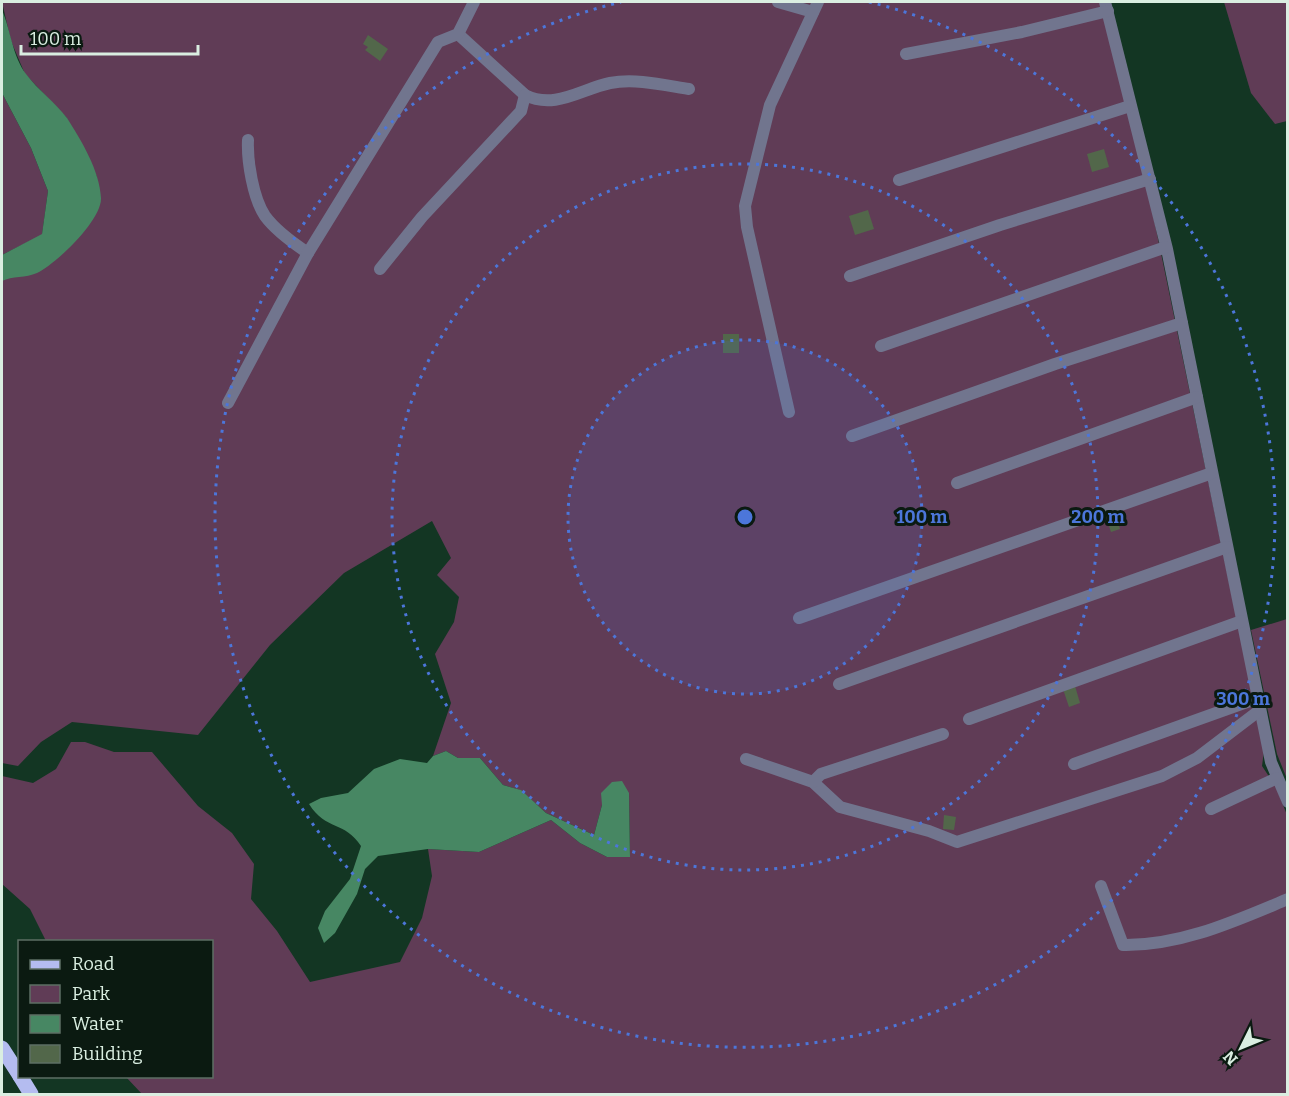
<svg xmlns="http://www.w3.org/2000/svg" width="1289" height="1096" font-family="Bitter,serif">
  <style>
    .green { fill: #603c56 }
    .water { fill: #478763 }
    .building { fill: #52674a }
    .lines { fill: none; stroke-linecap: round; stroke-linejoin: round }
    .minor { stroke: #71758e; stroke-width: 12 }
    .primary { stroke: #b4bcf0; stroke-width: 15 }
    .ring { fill: none; stroke: #4c76da; stroke-width: 3; stroke-dasharray: 3 6 }
    .centre { fill: #4c76da; stroke: #0b1a11; stroke-width: 3 }
    .ring-label { font-size: 18px; text-anchor: middle; font-weight: bold; fill: #4c76da; stroke: #0b1a11; stroke-width: 6; stroke-linejoin: round; paint-order: stroke }
  </style>
  <rect width="100%" height="100%" fill="#133623"/>
  <g class="green">
    <path d="M2 2H1109L1264 751 1262 766 1276 787 1287 815V1094H142L126 1077 212 1076V942L46 941 30 909 2 884V776L33 783 56 769 71 742H85L114 752H152L198 806 232 833 254 864 251 899 277 931 310 982 400 962 422 918 432 876 428 849 479 852 551 820 580 843 607 857H630L629 793 602 805 594 835 546 813 520 790 503 785 480 758H458L446 751 433 756 451 703 435 654 454 622 459 597 437 575 451 558 432 521 344 573 270 645 198 735 72 722 41 742 18 766 2 763V281L97 177 66 117 25 74 11 41Z"/>
    <path d="M1224 2H1287V121L1275 124 1251 93Z"/>
    <path d="M2 93 31 148 48 191 42 235 2 255Z"/>
    <path d="M1287 619H1288L1287 779 1277 754 1251 630Z"/>
  </g>
  <g class="water">
    <path d="M2 10C11 31 12 55 26 74 38 90 55 102 67 118 81 140 100 171 101 198 102 220 56 264 37 273 26 278 12 276 2 281V255L42 234 48 191 31 148 2 93Z"/>
    <path d="M446 751 458 758H480L503 785 521 790 546 813 594 835 602 805 601 793 612 782 622 781 629 793 630 857H607L580 843 551 820 479 852 428 849 378 856 365 869 357 894 335 933 324 943 318 928 325 911 350 879 361 846C345 821 326 831 309 804L321 798 348 793 374 769 400 759 427 763 433 756Z"/>
  </g>
  <g class="building">
    <path d="M368 35 388 49 380 61 365 50 368 47 363 44Z"/>
    <path d="M1104 149 1109 167 1092 172 1087 154Z"/>
    <path d="M868 210 874 229 855 235 849 216Z"/>
    <rect x="723" y="334" width="16" height="19"/>
    <path d="M1117 520 1120 529 1111 532 1108 523Z"/>
    <path d="M1075 686 1080 703 1069 707 1063 689Z"/>
    <path d="M944 815 956 817 954 830 943 829Z"/>
  </g>
  <g class="lines">
    <g class="minor">
      <path d="M778 2 813 12"/>
      <path d="M1105 2 1167 249 1271 762 1288 802"/>
      <path d="M458 34 525 95C555 110 581 89 610 83 635 78 664 85 689 89"/>
      <path d="M906 54 1022 32 1108 11"/>
      <path d="M248 140C247 161 253 198 265 216 276 231 293 243 308 253"/>
      <path d="M899 180 1130 106"/>
      <path d="M380 269 422 217 521 111 525 95"/>
      <path d="M850 276 1000 225 1150 179"/>
      <path d="M881 346 1166 247"/>
      <path d="M228 403 308 253 438 42 458 34 474 2"/>
      <path d="M789 412 747 227 745 206 770 105 818 2"/>
      <path d="M852 436 1055 364 1182 323"/>
      <path d="M957 483 1197 397"/>
      <path d="M799 618 1212 473"/>
      <path d="M839 684 1227 547"/>
      <path d="M969 719 1242 621"/>
      <path d="M746 759 813 782 840 807 929 831 957 842 1162 776 1197 758 1260 710"/>
      <path d="M1074 764 1258 698"/>
      <path d="M813 782 821 774 943 734"/>
      <path d="M1211 809 1277 778"/>
      <path d="M1101 886 1123 945C1181 946 1235 921 1288 899"/>
    </g>
    <g class="primary">
      <path d="M2 1048 20 1076"/>
      <path d="M20 1076 31 1094"/>
    </g>
  </g>
  <circle cx="745" cy="517" r="177" fill="#4c76da" fill-opacity=".12"/>
  <g class="ring">
    <circle cx="745" cy="517" r="177"/>
    <circle cx="745" cy="517" r="353"/>
    <path d="M869 2A530 530 0 1 1 621 2"/>
  </g>
  <circle cx="745" cy="517" r="9" class="centre"/>
  <g class="ring-label">
    <text x="922" y="523">100 m</text>
    <text x="1098" y="523">200 m</text>
    <text x="1243" y="705">300 m</text>
  </g>
  <rect width="1289" height="1096" fill="none" stroke="#daeee1" stroke-width="6"/>
  <rect x="18" y="940" width="195" height="138" fill="#0b1a11" stroke="#5e6f64" stroke-width="1.5"/>
  <rect x="30" y="960" width="30" height="9" fill="#b4bcf0" stroke="#5e6f64" stroke-width="1.5"/>
  <text x="72" y="970" font-size="18" fill="#daeee1">Road</text>
  <rect x="30" y="985" width="30" height="18" fill="#603c56" stroke="#5e6f64" stroke-width="1.5"/>
  <text x="72" y="1000" font-size="18" fill="#daeee1">Park</text>
  <rect x="30" y="1015" width="30" height="18" fill="#478763" stroke="#5e6f64" stroke-width="1.5"/>
  <text x="72" y="1030" font-size="18" fill="#daeee1">Water</text>
  <rect x="30" y="1045" width="30" height="18" fill="#52674a" stroke="#5e6f64" stroke-width="1.5"/>
  <text x="72" y="1060" font-size="18" fill="#daeee1">Building</text>
  <g transform="translate(1241 1048) rotate(227)" stroke="#0b1a11" stroke-width="4.5" paint-order="stroke">
  <path d="M0-4.5L10 22L0 15L-10 22Z" fill="#daeee1"/>
  <text y="-9" font-size="16" font-weight="bold" text-anchor="middle" fill="#daeee1">N</text>
  </g>
  <path d="M21 45v9h177v-9" fill="none" stroke="#daeee1" stroke-width="3"/>
  <text x="30" y="45" font-size="18" fill="#daeee1" stroke="#0b1a11" stroke-width="4.5" paint-order="stroke">100 m</text>
</svg>
